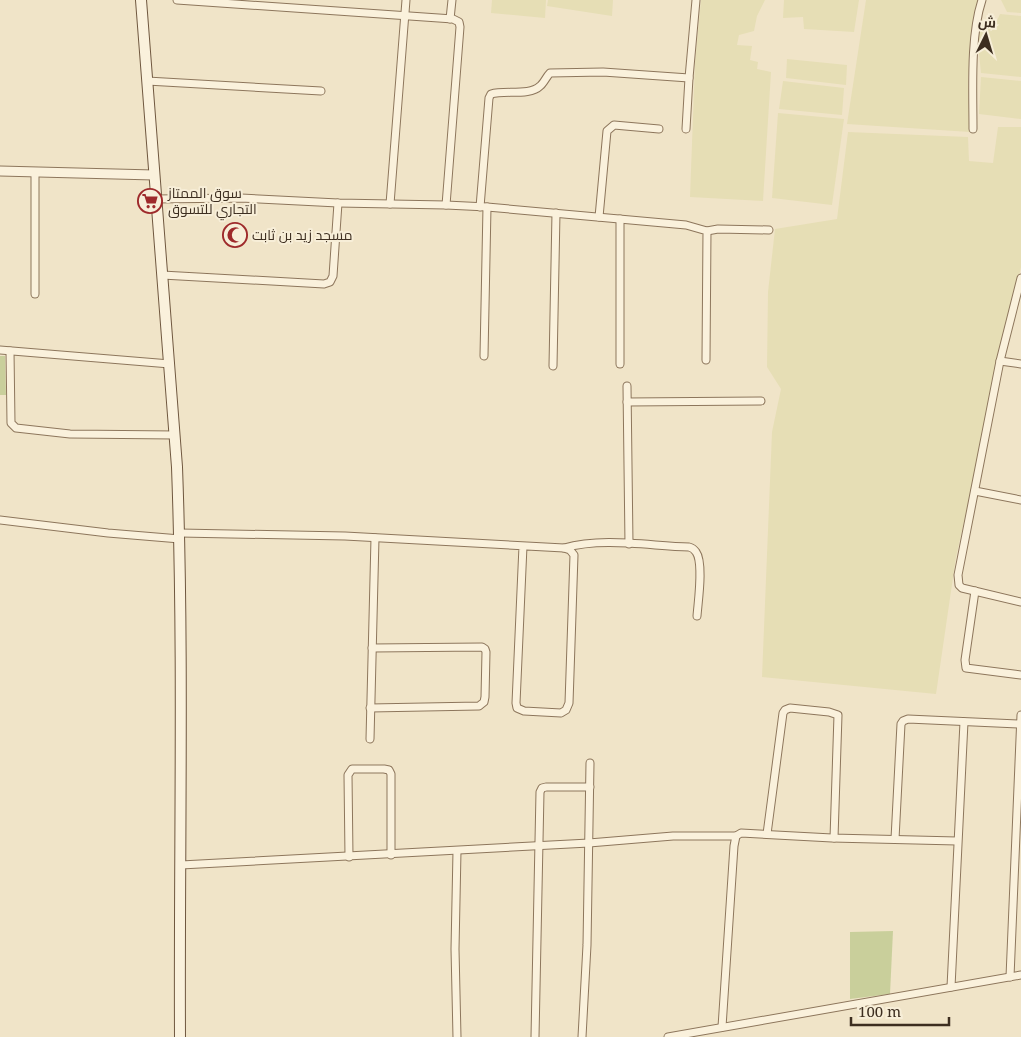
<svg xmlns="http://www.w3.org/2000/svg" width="1021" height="1037" font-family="'Noto Serif',Cairo,serif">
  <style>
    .farmland { fill: #e6deb5 }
    .green { fill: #c9cf9b }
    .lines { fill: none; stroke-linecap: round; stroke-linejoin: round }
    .minor-casing { stroke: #8d765c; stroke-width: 9 }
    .tertiary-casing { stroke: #8d765c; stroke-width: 11 }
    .secondary-casing { stroke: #6f573f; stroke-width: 12 }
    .minor { stroke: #faf1dc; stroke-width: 7 }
    .tertiary { stroke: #faf1dc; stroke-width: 9 }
    .secondary { stroke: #faf1dc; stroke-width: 10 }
    .labels { text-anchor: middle; stroke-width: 4; stroke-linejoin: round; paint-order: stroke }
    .poi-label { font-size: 14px; fill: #3d2e20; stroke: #f7eed8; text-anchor: start }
  </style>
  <rect width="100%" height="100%" fill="#f0e4c8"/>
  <g class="farmland">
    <path d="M492 0H546L545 18 491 13Z"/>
    <path d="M548 0H613L612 16 547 6Z"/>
    <path d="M701 0H765L757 16 754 31 739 35 737 45 752 46 750 60 758 62 757 69 771 72 763 201 690 197 695 63Z"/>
    <path d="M784 0H859L854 32 804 29 803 17 783 18Z"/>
    <path d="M866 0H979L973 35 968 79 970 132 847 124Z"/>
    <path d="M1001 0H1021V13L1007 12Z"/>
    <path d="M1000 14 1021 16V77L981 73 979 54V25L996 23Z"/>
    <path d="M787 59 847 65 846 85 786 78Z"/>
    <path d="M981 77 1021 81V119L979 114Z"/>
    <path d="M783 81 844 88 842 115 779 109Z"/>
    <path d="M778 113 844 119 832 205 772 198Z"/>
    <path d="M998 127H1021V267L956 557 936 694 762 677 772 432 781 389 767 367 768 292 775 229 837 219 848 132 968 137 969 161 993 163Z"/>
  </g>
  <g class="green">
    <path d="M0 356H5L6 395H0Z"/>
    <path d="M893 931 890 994 850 999V932Z"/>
  </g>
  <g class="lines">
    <defs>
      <g id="minor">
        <path d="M177 0 453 19 459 22 460 27 446 205"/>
        <path d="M450 19 452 0"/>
        <path d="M147 81 321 91"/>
        <path d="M686 129 689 78 696 0"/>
        <path d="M973 129C973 91 970 36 982 0"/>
        <path d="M35 172V294"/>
        <path d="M155 199 241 198 338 203 446 205 487 207 686 225 707 231 706 360"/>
        <path d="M390 204 406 0"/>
        <path d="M480 207 489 98 491 94C505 90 530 96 540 86 544 83 546 77 550 73L603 72 689 78"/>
        <path d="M599 217 607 131 614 125 659 129"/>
        <path d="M620 219V364"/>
        <path d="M707 231 718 229 769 230"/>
        <path d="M162 275 324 284 330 282 333 276 338 203"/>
        <path d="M1021 278 1000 361 958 575 959 585 962 588 1021 602"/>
        <path d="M0 350 170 364"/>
        <path d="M10 351 11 423 16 428 70 434 175 435"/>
        <path d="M484 356 487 207"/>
        <path d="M1000 361 1021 364"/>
        <path d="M553 366 556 213"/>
        <path d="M627 386 629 544"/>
        <path d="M627 402 761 401"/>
        <path d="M975 491 1021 500"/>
        <path d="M0 520 108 533 180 539"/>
        <path d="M180 533 345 536 564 548 570 550 574 555 569 703 566 710 561 713 524 711 517 708 516 703 523 546"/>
        <path d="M564 548C603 537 650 546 689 547 693 548 694 549 696 552 704 563 698 602 697 616"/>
        <path d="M975 591 965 660 966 668 1021 675"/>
        <path d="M370 708 479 706 484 702 485 697 486 652 485 649 482 647 372 648"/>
        <path d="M370 739 375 538"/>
        <path d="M767 834 783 713 785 710 790 708 829 712 838 715 834 838"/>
        <path d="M895 839 901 724 903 721 908 719 1020 724"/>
        <path d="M457 851 455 949 457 1037"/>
        <path d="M349 857 348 775 352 769H384L389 770 391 774V855"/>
        <path d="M181 865 589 843 673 836H736L741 833 832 838 957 841"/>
        <path d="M1010 977 1021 715"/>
        <path d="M951 987 964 722"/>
        <path d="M722 1027 734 846 736 836"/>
        <path d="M535 1037 540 792 542 788 546 787H590"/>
        <path d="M582 1037 587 945 590 763"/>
        <path d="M668 1037 1021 975"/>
      </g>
      <path id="tertiary" d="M0 171 154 175"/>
      <path id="secondary" d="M141 0 177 467C184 657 179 847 180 1037"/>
    </defs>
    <use href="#minor" class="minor-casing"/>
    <use href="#tertiary" class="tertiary-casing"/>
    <use href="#secondary" class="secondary-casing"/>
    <use href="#minor" class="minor"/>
    <use href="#tertiary" class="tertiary"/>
    <use href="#secondary" class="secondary"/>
  </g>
  <defs>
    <symbol id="supermarket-ring" viewBox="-11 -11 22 22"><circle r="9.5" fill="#f7eed8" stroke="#9e2a2b" stroke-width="1.5"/><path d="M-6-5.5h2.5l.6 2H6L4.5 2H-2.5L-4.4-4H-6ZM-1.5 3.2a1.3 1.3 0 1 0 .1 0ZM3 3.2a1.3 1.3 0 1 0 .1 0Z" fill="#9e2a2b"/></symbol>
    <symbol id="mosque-ring" viewBox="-11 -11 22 22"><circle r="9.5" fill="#f7eed8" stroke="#9e2a2b" stroke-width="1.5"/><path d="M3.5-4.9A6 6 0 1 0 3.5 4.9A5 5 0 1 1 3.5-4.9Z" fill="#9e2a2b"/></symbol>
  </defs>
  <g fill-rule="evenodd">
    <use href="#supermarket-ring" x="136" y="187" width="28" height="28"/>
    <use href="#mosque-ring" x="221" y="221" width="28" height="28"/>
  </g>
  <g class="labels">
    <g class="poi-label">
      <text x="168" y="198">سوق الممتاز<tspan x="168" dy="16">التجاري للتسوق</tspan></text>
      <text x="252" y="240">مسجد زيد بن ثابت</text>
    </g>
  </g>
  <g transform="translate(986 35) rotate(5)" stroke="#f7eed8" stroke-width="4" paint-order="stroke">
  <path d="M0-4L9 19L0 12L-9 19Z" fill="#3d2e20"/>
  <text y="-8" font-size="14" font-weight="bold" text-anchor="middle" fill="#3d2e20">ش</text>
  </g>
  <path d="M851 1017v8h98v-8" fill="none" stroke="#3d2e20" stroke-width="2.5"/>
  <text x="858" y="1017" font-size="15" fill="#3d2e20" stroke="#f7eed8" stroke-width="4" paint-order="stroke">100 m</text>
</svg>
